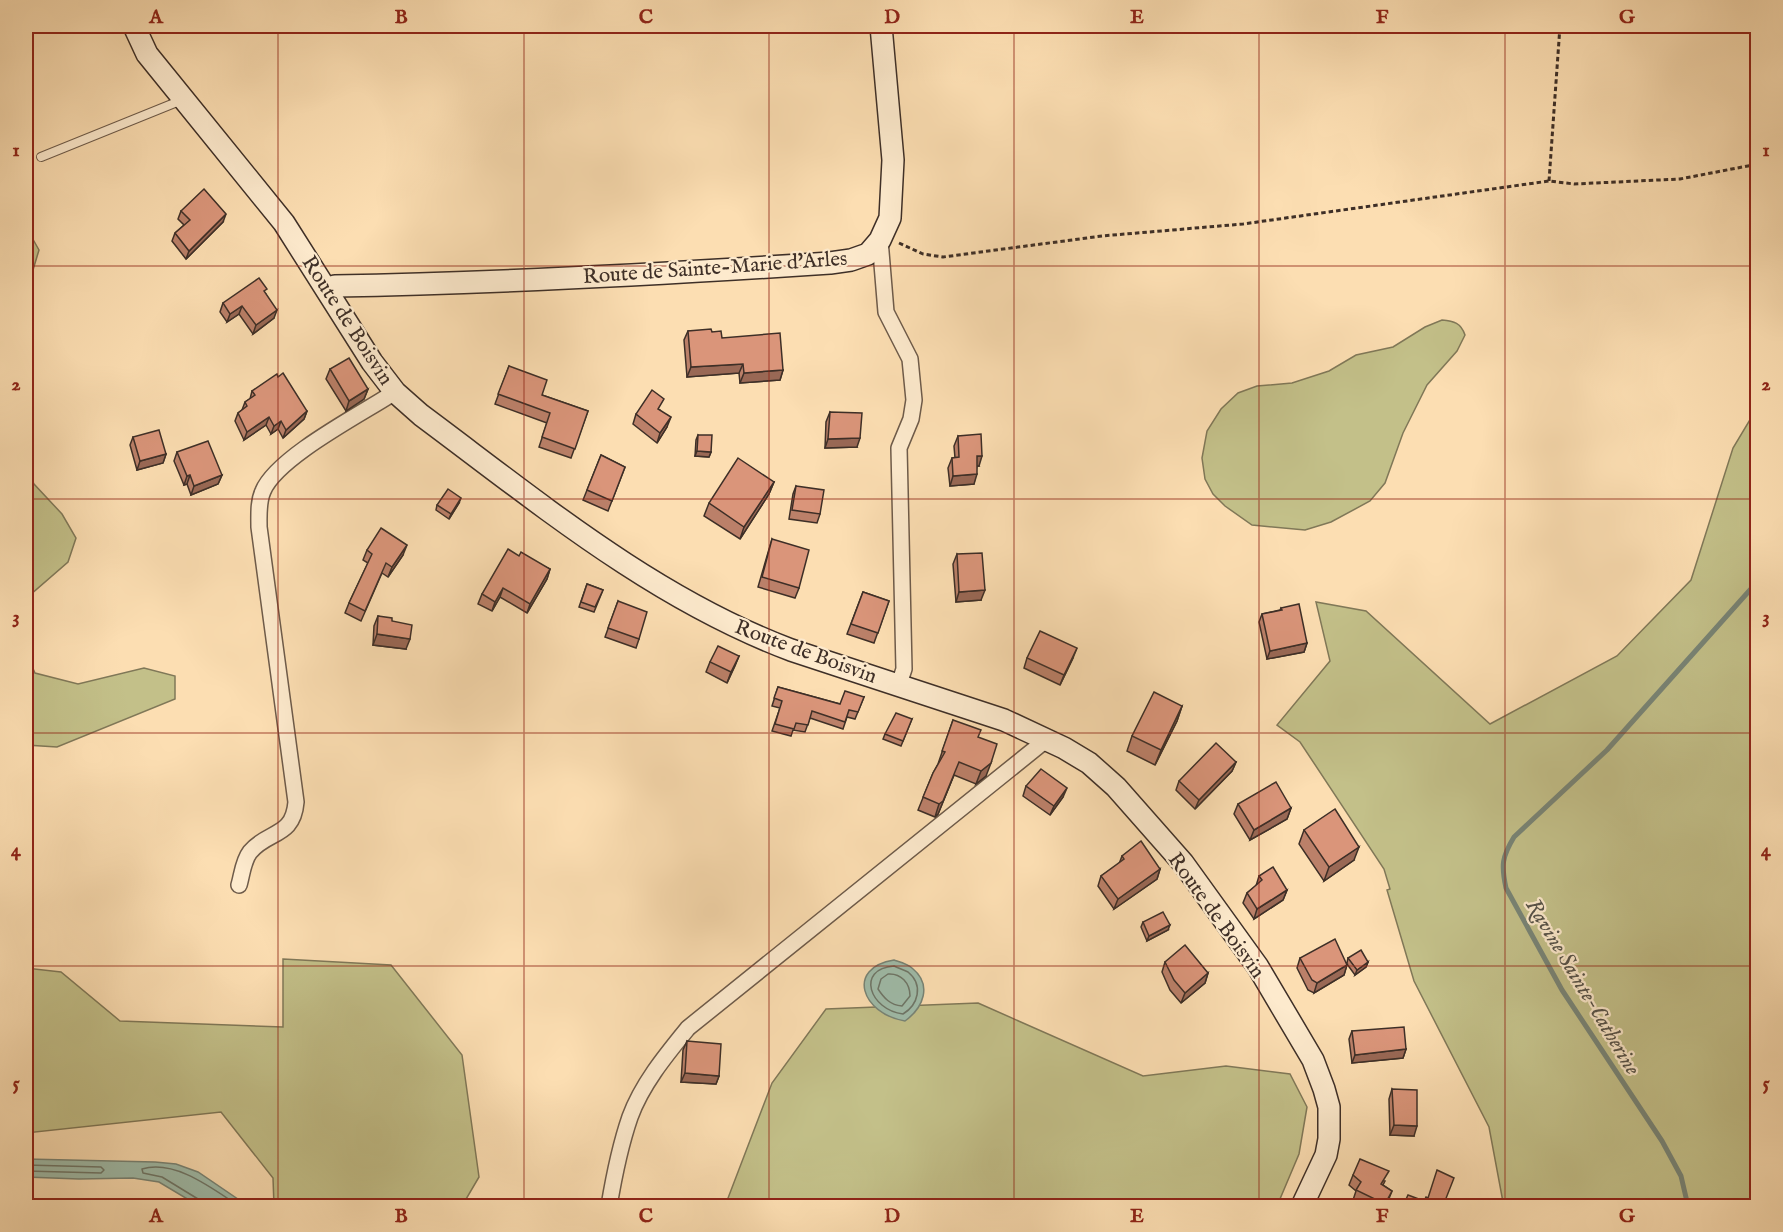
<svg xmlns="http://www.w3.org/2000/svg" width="1783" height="1232" font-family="'IM FELL English',serif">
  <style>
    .green { fill: #c3c089; stroke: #807858; stroke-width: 1.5 }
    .water { fill: #9fbcaa; stroke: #788476; stroke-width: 1.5 }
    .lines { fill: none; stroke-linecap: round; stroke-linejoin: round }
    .shore { stroke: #6e7668; stroke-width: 1.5 }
    .stream { stroke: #788476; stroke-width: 5 }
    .service-casing { stroke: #6e5b4a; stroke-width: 10 }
    .minor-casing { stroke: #6e5b4a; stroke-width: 18 }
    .secondary-casing { stroke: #3e2f27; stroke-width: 24 }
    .path { stroke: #3e2f27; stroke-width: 3; stroke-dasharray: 4.5 3; stroke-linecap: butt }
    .service { stroke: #fdeacd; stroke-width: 8 }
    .minor { stroke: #fdeacd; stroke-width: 15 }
    .secondary { stroke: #fdeacd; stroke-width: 21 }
    .wall { fill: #bb8069; stroke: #3e2f27; stroke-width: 1.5 }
    .shaded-wall { fill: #996855; stroke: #3e2f27; stroke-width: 1.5 }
    .building { fill: #da957a; stroke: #3e2f27; stroke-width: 1.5 }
    .grid { fill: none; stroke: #8f2418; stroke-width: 1.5; stroke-opacity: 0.55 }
    .labels { text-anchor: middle; stroke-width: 4.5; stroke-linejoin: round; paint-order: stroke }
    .street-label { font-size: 21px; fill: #3e2f27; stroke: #fdeacd }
    .water-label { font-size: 22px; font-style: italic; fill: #565248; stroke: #fdeacd }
    .neatline { fill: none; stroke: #8f2418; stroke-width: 2 }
    .grid-label { font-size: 20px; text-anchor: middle; font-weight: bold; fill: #8f2418 }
  </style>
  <rect width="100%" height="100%" fill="#fcdeb2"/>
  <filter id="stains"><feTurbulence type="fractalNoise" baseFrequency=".00333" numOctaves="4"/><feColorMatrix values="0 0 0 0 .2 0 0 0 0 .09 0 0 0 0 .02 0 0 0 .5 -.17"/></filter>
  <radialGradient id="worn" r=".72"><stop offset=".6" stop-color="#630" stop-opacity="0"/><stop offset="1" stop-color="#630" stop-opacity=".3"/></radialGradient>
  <g class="green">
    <path d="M26 227 39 250 26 293Z"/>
    <path d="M1442 320C1454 321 1461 323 1465 335L1457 351 1427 385 1403 433 1385 483 1370 501 1331 522 1305 530 1252 525 1225 506 1213 494 1205 479 1202 458 1207 431 1221 409 1238 393 1257 386 1292 383 1329 371 1356 355 1393 347 1425 327Z"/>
    <path d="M1757 408V1206H1502L1503 1202 1489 1127 1414 981 1387 890 1390 889 1384 869 1300 742 1277 725 1330 661 1316 602 1366 611 1490 724 1617 656 1691 580 1733 448Z"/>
    <path d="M26 467 34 484 62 514 76 538 68 562 29 596 26 614Z"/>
    <path d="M26 653 35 673 78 684 144 668 175 676V699L57 747 26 745Z"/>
    <path d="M283 959 391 965 462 1055 479 1177 462 1206H274L273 1178 221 1112 26 1133V968L61 972 120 1021 283 1027Z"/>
    <path d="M978 1003 1143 1076 1226 1066 1290 1074 1307 1107 1299 1154 1277 1206H725L772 1083 826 1009Z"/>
  </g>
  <g class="water">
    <path d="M894 960C900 962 908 964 912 968 933 985 923 1008 905 1021 862 1014 845 968 894 960Z"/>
    <path d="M26 1159 155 1162 176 1164 198 1172 248 1206H199L159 1182 133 1178 79 1179 26 1177Z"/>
  </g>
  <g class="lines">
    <g class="shore">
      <path d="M894 966C898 968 904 970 908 972 924 985 918 1005 903 1014 870 1010 855 969 894 966Z"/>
      <path d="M888 974C901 973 910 983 910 996L902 1006C890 1005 884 998 878 989L881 979Z"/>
      <path d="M26 1165 101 1167 104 1170 101 1173 26 1171"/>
      <path d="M201 1206 198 1199 162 1177 143 1173 142 1169C175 1159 213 1189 239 1206"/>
    </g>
    <path class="stream" d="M1688 1206 1681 1176 1662 1141 1562 990 1506 888C1501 865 1502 857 1514 837L1607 750 1758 581"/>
    <defs>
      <path id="service" d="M41 157 182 100"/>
      <g id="minor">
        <path d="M880 240 886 312 910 359 914 400 911 419 899 448 904 669 899 684"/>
        <path d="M239 885C242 875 243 861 250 852 268 830 293 838 296 802L259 527C259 515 258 502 263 491 277 457 363 413 395 392"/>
        <path d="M609 1206C614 1176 620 1146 630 1117 642 1084 666 1055 688 1028L1046 740"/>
      </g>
      <g id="secondary">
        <path d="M134 26 147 54 284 223 372 362 395 392 421 415C538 502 653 598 791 650L1004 720 1064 748 1089 763 1116 787 1183 863 1258 967 1313 1060 1324 1089 1329 1107V1139L1326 1155 1302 1206"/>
        <path d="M328 289 335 286C500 283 665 274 830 263L851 260 868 254 880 240 890 218 893 160 881 26"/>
      </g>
    </defs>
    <use href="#service" class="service-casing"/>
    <use href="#minor" class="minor-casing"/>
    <use href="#secondary" class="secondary-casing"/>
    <g class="path">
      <path d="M1549 181 1560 26"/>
      <path d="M899 243 923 254 943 257 1102 236 1243 224 1549 181 1574 184 1680 179 1758 164"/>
    </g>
    <use href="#service" class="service"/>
    <use href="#minor" class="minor"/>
    <use href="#secondary" class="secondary"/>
  </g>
  <g class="wall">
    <path d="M181 211 223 222 186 259 172 241 175 233 184 225 178 219Z"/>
    <path d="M266 294 274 318 253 334 239 314 227 322 220 312 223 303Z"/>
    <path d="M688 331 712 332 722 338 783 370 780 380 740 383 739 373 687 377 684 340Z"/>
    <path d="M509 366 542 395 588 411 571 458 539 447 547 423 495 404Z"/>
    <path d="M330 369 368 389 364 399 346 411 326 379Z"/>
    <path d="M252 391 307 411 304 419 283 438 278 429 271 434 266 425 244 440 235 421 238 413 242 410 245 402 250 399Z"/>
    <path d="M660 410 667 427 657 443 633 424 636 414Z"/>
    <path d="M830 412 857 447 825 448 826 422Z"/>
    <path d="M698 435 711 452 709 457 695 456 696 440Z"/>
    <path d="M958 436 979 466H977L974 484 950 486 948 468 952 458H955L954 446Z"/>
    <path d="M133 437 166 454 163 463 137 470 130 445Z"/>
    <path d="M177 452 222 475 218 484 191 495 187 484 184 485 174 461Z"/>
    <path d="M601 455 625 467 608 511 583 500Z"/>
    <path d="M774 482 769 494 740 539 704 516 709 503Z"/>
    <path d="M796 486 820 514 817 523 789 519 793 494Z"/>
    <path d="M459 503 449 519 436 510 437 505Z"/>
    <path d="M772 539 799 588 795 598 758 587Z"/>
    <path d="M367 550 403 555 388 577 382 573 361 621 345 613 349 603 368 563 363 560Z"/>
    <path d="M957 554 981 600 956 602 953 564Z"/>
    <path d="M519 556 550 569 547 579 527 613 500 597 492 611 478 604 482 594Z"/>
    <path d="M587 584 603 590 594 612 579 607Z"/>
    <path d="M863 592 889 601 874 643 847 634Z"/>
    <path d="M618 601 639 639 636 648 605 637Z"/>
    <path d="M1281 608 1307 643 1304 652 1267 659 1259 622 1262 614 1280 610Z"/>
    <path d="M378 616 392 621 406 649 373 645 374 626Z"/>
    <path d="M739 656 727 683 706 672 710 662Z"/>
    <path d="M1027 658H1073L1060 685 1024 668Z"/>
    <path d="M778 687 840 704 864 697 855 719 847 717 843 729 810 718 805 732 793 730 791 736 772 731 780 708 772 706Z"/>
    <path d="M1182 706 1177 721 1155 765 1127 751 1132 736Z"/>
    <path d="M912 719 901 746 883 739 885 734Z"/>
    <path d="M953 720 978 737 986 776 976 784 954 775 938 814 935 817 918 810 933 773 938 764Z"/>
    <path d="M1236 762 1232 771 1195 809 1176 790 1179 781Z"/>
    <path d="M1026 786 1063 797 1050 815 1023 796Z"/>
    <path d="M1238 804 1291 808 1287 819 1250 840 1234 814Z"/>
    <path d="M1304 830 1354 860 1324 881 1299 844Z"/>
    <path d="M1122 856 1160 869 1157 879 1114 909 1098 886 1101 876 1119 864Z"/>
    <path d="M1259 876 1287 890 1283 900 1254 919 1243 903 1247 893 1256 886Z"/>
    <path d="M1143 922 1168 930 1147 941 1141 927Z"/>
    <path d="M1300 958 1347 963 1348 958 1368 962 1366 967 1355 975 1347 964 1344 975 1314 993 1308 990 1297 968Z"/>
    <path d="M1165 962 1208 973 1205 983 1181 1003 1170 990 1162 972Z"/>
    <path d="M1352 1031 1406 1049 1403 1058 1352 1063 1349 1039Z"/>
    <path d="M687 1041 719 1076 716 1084 681 1082 683 1050Z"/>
    <path d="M1392 1089 1414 1136 1390 1135 1389 1099Z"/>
    <path d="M1353 1175 1385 1181 1383 1185 1392 1191 1386 1206H1365L1353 1200 1356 1191 1349 1185Z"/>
  </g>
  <g class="shaded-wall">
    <path d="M226 214 223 222 186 259 189 251Z"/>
    <path d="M242 306 239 314 227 322 230 314Z"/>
    <path d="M277 310 274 318 253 334 256 325Z"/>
    <path d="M743 364 739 373 687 377 691 367Z"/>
    <path d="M783 370 780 380 740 383 744 373Z"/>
    <path d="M368 389 364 399 346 411 349 401Z"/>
    <path d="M307 411 304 419 283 438 286 430Z"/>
    <path d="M269 417 266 425 244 440 247 432Z"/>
    <path d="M671 417 667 427 657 443 660 433Z"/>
    <path d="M281 421 278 429 271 434 274 426Z"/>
    <path d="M860 438 857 447 825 448 828 439Z"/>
    <path d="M697 451 711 452 709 457 695 456Z"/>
    <path d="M166 454 163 463 137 470 140 461Z"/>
    <path d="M977 456H982L979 466H973Z"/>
    <path d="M977 474 974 484 950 486 953 476Z"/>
    <path d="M190 475 187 484 184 485 187 476Z"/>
    <path d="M222 475 218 484 191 495 194 486Z"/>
    <path d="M774 482 769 494 740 539 744 527Z"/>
    <path d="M461 498 459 503 449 519 451 514Z"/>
    <path d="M407 545 403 555 388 577 392 567Z"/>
    <path d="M550 569 547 579 527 613 530 604Z"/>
    <path d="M503 588 500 597 492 611 495 602Z"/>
    <path d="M985 590 981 600 956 602 959 592Z"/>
    <path d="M377 634 410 639 406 649 373 645Z"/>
    <path d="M1307 643 1304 652 1267 659 1270 651Z"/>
    <path d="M1077 648 1073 658 1060 685 1064 675Z"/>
    <path d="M739 656 735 666 727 683 731 672Z"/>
    <path d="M1182 706 1177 721 1155 765 1161 750Z"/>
    <path d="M1236 762 1232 771 1195 809 1199 800Z"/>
    <path d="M991 763 986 776 976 784 981 771Z"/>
    <path d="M954 775 938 814 935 817 939 804Z"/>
    <path d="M1067 788 1063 797 1050 815 1054 806Z"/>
    <path d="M1291 808 1287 819 1250 840 1254 830Z"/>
    <path d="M1359 847 1354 860 1324 881 1329 867Z"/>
    <path d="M1160 869 1157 879 1114 909 1118 899Z"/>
    <path d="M1287 890 1283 900 1254 919 1257 909Z"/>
    <path d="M1170 925 1168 930 1147 941 1149 936Z"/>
    <path d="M1368 962 1366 967 1355 975 1357 970Z"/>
    <path d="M1347 965 1344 975 1314 993 1317 983Z"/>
    <path d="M1208 973 1205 983 1181 1003 1185 993Z"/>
    <path d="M1406 1049 1403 1058 1352 1063 1355 1055Z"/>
    <path d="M685 1073 719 1076 716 1084 681 1082Z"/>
    <path d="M1394 1125 1417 1126 1414 1136 1390 1135Z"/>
  </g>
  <g class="building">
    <path d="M204 189 226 214 189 251 175 233 190 220 181 211Z"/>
    <path d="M259 278 267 289 264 291 277 310 256 325 242 306 230 314 223 303Z"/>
    <path d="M711 329 712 332 721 331 722 338 780 333 783 370 744 373 743 364 691 367 688 331Z"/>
    <path d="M349 358 368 389 349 401 330 369Z"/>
    <path d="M509 366 547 380 542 395 588 411 575 449 542 437 550 413 498 394Z"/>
    <path d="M283 373 307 411 286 430 281 421 274 426 269 417 247 432 238 413 247 406 245 402 255 395 252 391 277 374 278 377Z"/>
    <path d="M652 390 664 399 658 409 671 417 660 433 636 414Z"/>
    <path d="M830 412 862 413 860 438 828 439Z"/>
    <path d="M159 430 166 454 140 461 133 437Z"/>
    <path d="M981 434 982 456H977V474L953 476 952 458 959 457 958 436Z"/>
    <path d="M698 435H712L711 452 697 451Z"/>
    <path d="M208 441 222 475 194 486 190 475 187 476 177 452Z"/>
    <path d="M601 455 625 467 612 501 587 490Z"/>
    <path d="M738 458 774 482 744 527 709 503Z"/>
    <path d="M796 486 824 490 820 514 792 510Z"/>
    <path d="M448 489 461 498 451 514 437 505Z"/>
    <path d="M381 528 407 545 392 567 386 563 365 611 349 603 372 554 367 550Z"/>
    <path d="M772 539 809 550 799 588 762 577Z"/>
    <path d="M508 549 519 556 521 552 550 569 530 604 503 588 495 602 482 594Z"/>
    <path d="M982 553 985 590 959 592 957 554Z"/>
    <path d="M587 584 603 590 595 607 581 602Z"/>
    <path d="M863 592 889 601 878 633 851 624Z"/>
    <path d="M618 601 647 612 639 639 608 628Z"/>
    <path d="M1299 604 1307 643 1270 651 1262 614 1282 610 1281 608Z"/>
    <path d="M378 616 392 618V621L412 625 410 639 377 634Z"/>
    <path d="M1040 631 1077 648 1064 675 1027 658Z"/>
    <path d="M718 646 739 656 731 672 710 662Z"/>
    <path d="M778 687 840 704 845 691 864 697 858 712 849 710 845 722 812 711 808 725 796 723 794 729 775 724 782 701 774 698Z"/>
    <path d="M1154 692 1182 706 1161 750 1132 736Z"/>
    <path d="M896 713 912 719 903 741 885 734Z"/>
    <path d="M953 720 981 730 978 737 997 744 991 763 981 771 959 762 943 801 939 804 923 797 933 773 945 752 942 751Z"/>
    <path d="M1216 743 1236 762 1199 800 1179 781Z"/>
    <path d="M1041 769 1067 788 1054 806 1026 786Z"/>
    <path d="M1276 782 1291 808 1254 830 1238 804Z"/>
    <path d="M1335 809 1359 847 1329 867 1304 830Z"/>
    <path d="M1141 841 1160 869 1118 899 1101 876 1124 859 1122 856Z"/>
    <path d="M1273 867 1287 890 1257 909 1247 893 1262 880 1259 876Z"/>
    <path d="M1163 912 1170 925 1149 936 1143 922Z"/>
    <path d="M1335 939 1347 965 1317 983 1312 980 1300 958Z"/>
    <path d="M1185 945 1208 973 1185 993 1174 980 1165 962Z"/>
    <path d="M1361 950 1368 962 1357 970 1348 958Z"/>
    <path d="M1404 1027 1406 1049 1355 1055 1352 1031Z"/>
    <path d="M687 1041 721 1044 719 1076 685 1073Z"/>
    <path d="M1392 1089 1417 1090V1126L1394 1125Z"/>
    <path d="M1360 1159 1389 1171 1381 1184 1392 1191 1385 1204 1356 1190 1361 1182 1353 1175Z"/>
    <path d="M1437 1170 1454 1178 1443 1206H1403L1408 1195 1424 1201 1426 1197 1428 1198Z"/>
    <path d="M538 1204 547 1206H537Z"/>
    <path d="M1391 1204 1410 1206H1391Z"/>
  </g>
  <path class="grid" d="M278 26V1206M524 26V1206M769 26V1206M1014 26V1206M1259 26V1206M1505 26V1206M26 266H1758M26 499H1758M26 733H1758M26 966H1758"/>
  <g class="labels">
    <g class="street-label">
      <text transform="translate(715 267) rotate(-4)" y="7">Route de Sainte-Marie d'Arles</text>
      <text transform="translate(348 320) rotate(57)" y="7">Route de Boisvin</text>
      <text transform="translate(806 651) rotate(20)" y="7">Route de Boisvin</text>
      <text transform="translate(1217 915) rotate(54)" y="7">Route de Boisvin</text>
    </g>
    <g class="water-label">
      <text transform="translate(1584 986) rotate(59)" y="8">Ravine Sainte-Catherine</text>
    </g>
  </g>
  <rect width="1783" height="1232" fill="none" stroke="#fcdeb2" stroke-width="66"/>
  <rect x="33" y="33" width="1717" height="1166" class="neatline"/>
  <g class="grid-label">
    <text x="156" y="23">A</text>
    <text x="401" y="23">B</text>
    <text x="646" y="23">C</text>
    <text x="892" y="23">D</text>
    <text x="1137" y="23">E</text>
    <text x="1382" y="23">F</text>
    <text x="1627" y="23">G</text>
    <text x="16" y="156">1</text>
    <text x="1766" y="156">1</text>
    <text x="16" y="390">2</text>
    <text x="1766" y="390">2</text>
    <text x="16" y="623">3</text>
    <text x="1766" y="623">3</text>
    <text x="16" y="856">4</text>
    <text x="1766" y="856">4</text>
    <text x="16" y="1089">5</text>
    <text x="1766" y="1089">5</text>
    <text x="156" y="1222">A</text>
    <text x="401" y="1222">B</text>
    <text x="646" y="1222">C</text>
    <text x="892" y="1222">D</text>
    <text x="1137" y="1222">E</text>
    <text x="1382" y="1222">F</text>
    <text x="1627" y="1222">G</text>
  </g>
  <rect width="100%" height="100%" filter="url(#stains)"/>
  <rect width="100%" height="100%" fill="url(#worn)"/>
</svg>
